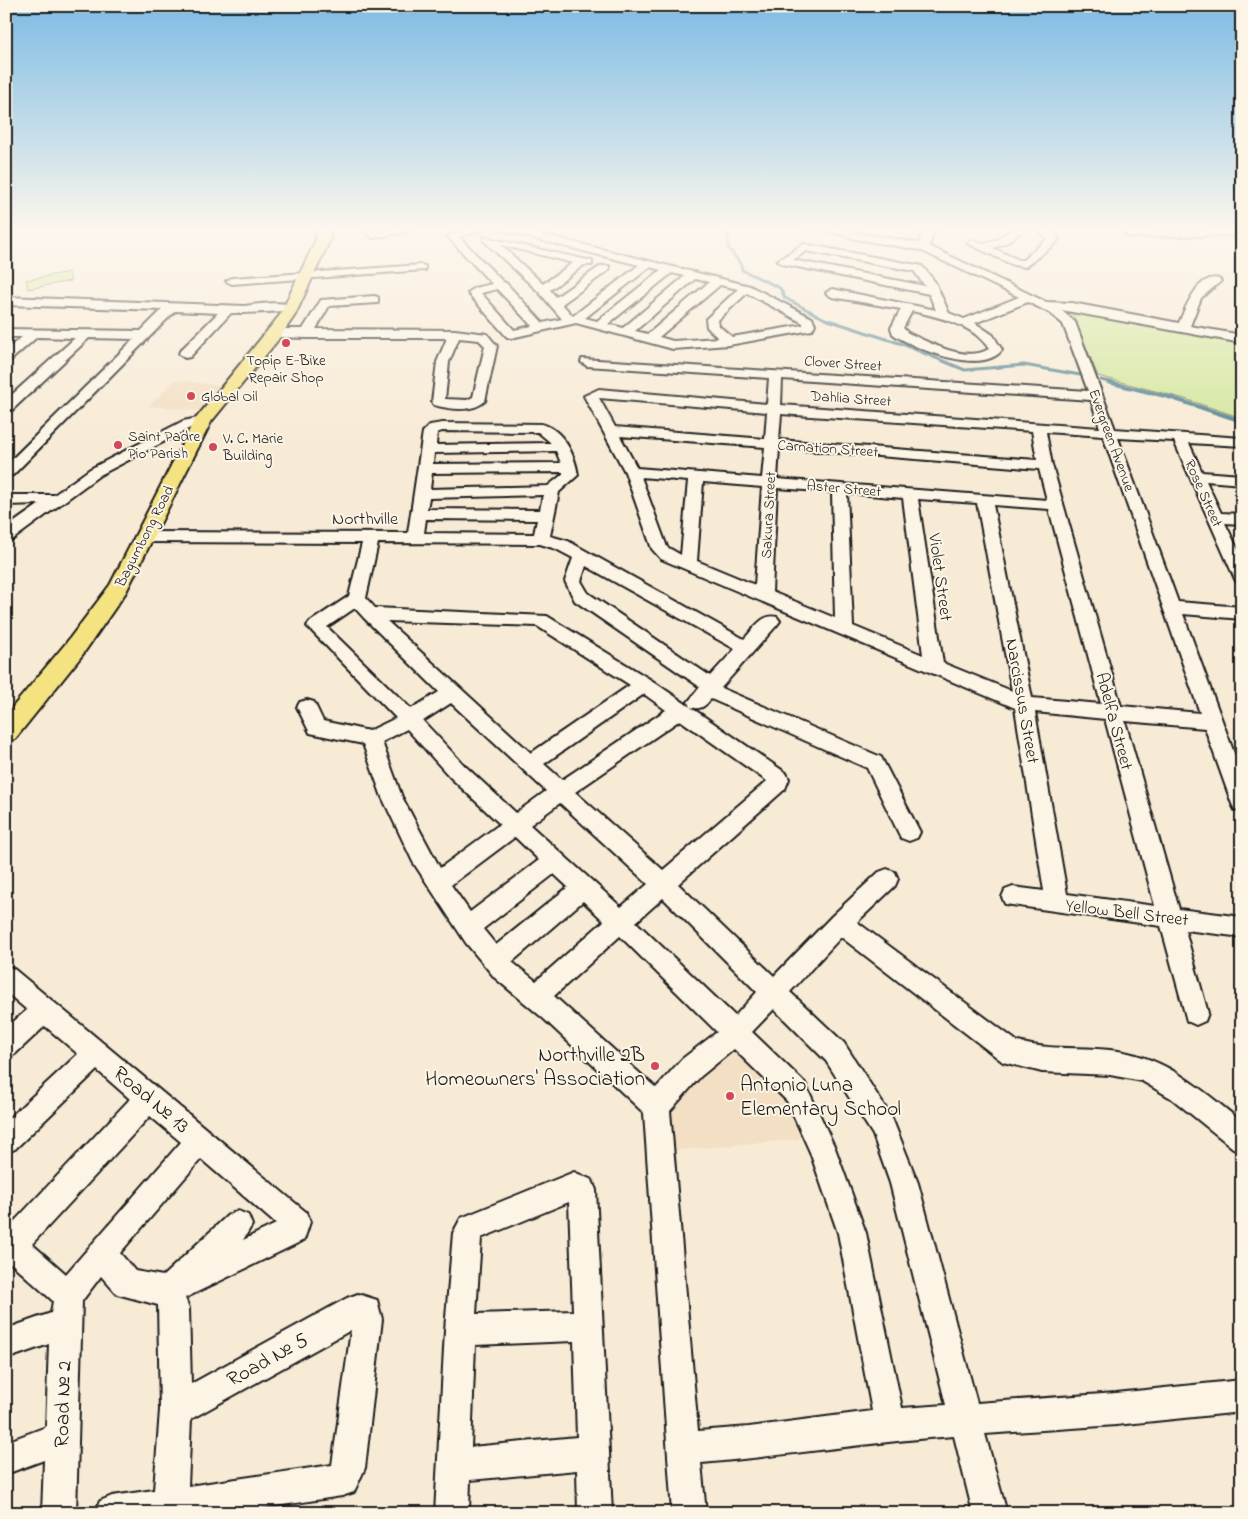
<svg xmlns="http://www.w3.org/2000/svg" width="1248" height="1519" font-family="'Indie Flower',sans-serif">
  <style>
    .built { fill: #f3dfc4 }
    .green { fill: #d3e79c; stroke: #78825c }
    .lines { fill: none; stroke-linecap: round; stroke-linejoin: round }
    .stream-far1 { stroke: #578490; stroke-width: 3 }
    .stream { stroke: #578490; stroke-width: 4 }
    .minor-casing { stroke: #1c1c1c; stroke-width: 4 }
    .major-casing { stroke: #1c1c1c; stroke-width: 4 }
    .minor { fill: #fcf5e5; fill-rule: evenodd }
    .major { fill: #f5e382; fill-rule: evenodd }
    .poi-dot { fill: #d1495b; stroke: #fcf5e5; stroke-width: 2 }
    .labels { text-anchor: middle; stroke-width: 4; stroke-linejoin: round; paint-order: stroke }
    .far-poi-label { font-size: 15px; fill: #1c1c1c; stroke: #fcf5e5; text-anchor: start }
    .far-street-label { font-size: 15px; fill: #1c1c1c; stroke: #fcf5e5 }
    .street-label { font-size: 18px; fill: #1c1c1c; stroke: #fcf5e5 }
    .near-poi-label { font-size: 21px; fill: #1c1c1c; stroke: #fcf5e5; text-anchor: end }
    .near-street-label { font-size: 21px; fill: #1c1c1c; stroke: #fcf5e5 }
  </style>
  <rect width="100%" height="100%" fill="#f8ebd6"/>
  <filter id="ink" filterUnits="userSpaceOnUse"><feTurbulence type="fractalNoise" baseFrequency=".02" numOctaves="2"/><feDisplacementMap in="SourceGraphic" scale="10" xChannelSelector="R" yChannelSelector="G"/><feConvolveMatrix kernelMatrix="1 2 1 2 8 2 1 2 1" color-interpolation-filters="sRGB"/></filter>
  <g filter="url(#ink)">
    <g class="built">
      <path d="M175 380 223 386 199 411 149 406Z"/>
      <path d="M734 1042 780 1088 800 1139 669 1151 672 1103Z"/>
    </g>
    <g class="green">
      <path d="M69 272 71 281 28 289 26 280Z"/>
      <path d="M1071 310 1242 342V418L1182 398 1098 376Z"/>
    </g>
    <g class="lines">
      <g class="stream-far1">
        <path d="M728 228V248L741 264 742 270 780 288 785 298 825 319 902 344 965 370 1024 365 1080 375"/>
        <path d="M1101 380 1113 383"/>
      </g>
      <path class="stream" d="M1108 382 1169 397 1242 421"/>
      <defs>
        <g id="minor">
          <path d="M361 228H372L375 231 395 228H417L412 231 373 238Z"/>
          <path d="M472 228H489L459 237 503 282 506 283 543 323 562 319 539 292 484 241V237L592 261V265H584L550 290 556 297 601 266H609V270L562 304 573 316 639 265 500 230 499 228H516L750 286 812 318 815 324 812 330 729 345 673 349 576 323 511 338 507 337 468 293 474 288 492 284 447 236ZM501 245 573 263 543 284ZM650 267 661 270 597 321 585 318ZM672 273 685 276 623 328 608 324ZM695 279 709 282 648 334 635 331ZM720 285 738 289 706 319 707 327 718 338 673 341 659 337ZM497 289 532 326 514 330 481 293ZM747 293 803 323V325L732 337 719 326 718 320Z"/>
          <path d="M801 228H841L858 233 919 243 923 228H933L934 231 929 246 1046 302 1072 303 1179 323C1185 309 1198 273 1219 279L1221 281 1201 298 1190 326 1242 335V343L1061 310 1075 322 1115 429 1242 438V446L1189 443 1202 472 1242 475V484L1206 481 1221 513 1242 514V524L1225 523 1242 558V582L1236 581 1234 577 1174 441 1118 438 1178 602 1242 607V619L1183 614 1242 775V812L1235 810 1232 804 1205 728 1125 721 1179 909 1242 917V937L1185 930 1208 1013 1205 1021 1196 1025 1187 1021 1161 926 1005 904 1002 897 1005 890 1013 887 1044 891 1015 708 661 559 652 549 625 472 584 396 599 389 767 404 769 378 587 366 581 362 582 359 1088 391 1063 324 1050 313 1028 302 975 323 993 335 1002 350C982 376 914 349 893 334L891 328 901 309 832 297 826 293 832 289 936 310 929 294 783 264 777 261 804 244 922 266 935 282 949 313 964 319 1019 297 920 250 856 239 829 231H806ZM806 251 914 271 925 286 793 260ZM912 311C938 317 974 324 989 349 965 363 931 343 908 333L903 328ZM782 379 1091 400 1100 428 781 405ZM599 398 767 412 765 439 615 427ZM781 414 1032 431 1037 460 779 440ZM1046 432 1103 436 1200 713 1121 706 1052 465ZM620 436 765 447 762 478 637 468ZM779 448 1039 469 1047 500 777 479ZM641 477 688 481 681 555 667 547ZM703 482 762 487 755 585 697 561ZM777 488 832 492 835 618 772 592ZM847 493 903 498 923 655 853 626ZM918 499 977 503 1012 691 943 663ZM993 505 1049 509 1101 704 1032 698ZM1035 712 1105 719 1155 906 1067 894Z"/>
          <path d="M1014 228H1026L1006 243 993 248 1019 260H1023L1047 239 1037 228H1049L1059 237 1056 243 1025 267 1013 265 967 243 972 240 984 244 998 239Z"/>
          <path d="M1242 229V235L1130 237 1125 234 1130 231Z"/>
          <path d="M421 265 425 266V270L232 284 226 281 232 278Z"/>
          <path d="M374 296 378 297V303L329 306 316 329 455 330 487 334 497 346 485 401C472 413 449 409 434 405L432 402 437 362 447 338H307L275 337 269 333 275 329H303L321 300ZM459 338 479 340 485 346 473 397 467 400 445 399 449 362Z"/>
          <path d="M6 297 245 306C256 304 289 300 297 308 293 312 240 313 231 313L190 357 185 358 179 354 180 351 218 313 175 311 13 475 8 476 6 465 134 339 89 338 11 411 6 412V400L75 338 37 337 11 360 6 361V350L22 337H6V329L141 331 162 310 6 305Z"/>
          <path d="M203 417 210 421 208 424 192 427 100 475 12 540 6 541V528L40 504 6 505V495H54L90 469 183 421Z"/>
          <path d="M442 423 541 424C563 429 575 455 578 475L559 492 550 536 568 541 744 639C754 629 762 613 777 617L780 621 777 625 721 688 881 757 920 832 917 838 909 841 901 838 867 768 711 699C704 707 701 710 690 707L688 702 700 687 575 601 565 581 573 558 556 549 540 544 378 543 366 598 375 608 547 616 651 680 786 773 789 779 785 789 678 884 774 976 832 916 879 872 887 869 895 872 898 879 895 886 857 922 1018 1042C1048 1050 1079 1047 1110 1050 1164 1055 1201 1089 1242 1122V1152L1233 1148 1171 1098 1142 1081 1110 1075 1042 1072 1003 1062 841 937 790 992 844 1043 892 1118 918 1183 977 1403 1116 1393 1242 1380V1412L1116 1425 985 1434 1007 1513H973L954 1436C869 1442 786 1456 701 1463L706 1513H672L644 1113 544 1019 495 978 466 943 413 862 382 797 363 744 310 733 297 707 300 702 307 700 314 702 323 721 369 731 396 718 307 626 310 622 349 596 362 543 144 542 138 541 136 537 138 533 144 532 408 533 423 432 430 425ZM442 431 538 432 551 443 436 445 437 433ZM556 451 561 463 433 464 434 453ZM563 472V474L548 486 430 489 432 473ZM543 495 540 510 427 509 429 498ZM426 519 537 520 534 534 424 533ZM586 566 735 649 710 676 588 593 581 581ZM355 608 364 618 439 692 411 709 327 627ZM387 621 537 626 630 685 531 753ZM644 694 666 710 562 780 544 764ZM451 703 546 791 516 813 464 765 423 721ZM680 720 767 781 663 870 575 792ZM407 729 450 777 500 824 440 868 402 797 382 742ZM560 803 648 884 621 907 530 825ZM515 837 539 860 470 912 451 885ZM554 874 568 887 496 945 483 929ZM663 898 757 992 735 1016 636 922ZM583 901 604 921 536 981 512 962ZM620 936 717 1032 682 1059 656 1088 554 996ZM774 1009 826 1061 873 1135 890 1183 946 1405 902 1408 866 1233 835 1148 805 1083 752 1032ZM734 1049 787 1101 810 1152 838 1233 872 1411 749 1427 698 1431 670 1111 700 1077Z"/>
          <path d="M6 966 14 969 306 1212 310 1222 304 1240 185 1298 189 1308 191 1384 347 1298 358 1294 377 1300 382 1319 365 1468 354 1492 342 1496 229 1513H95L100 1501 112 1496 154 1490 160 1410 158 1305 117 1294 101 1276 82 1301 76 1513H42L44 1460 6 1474V1442L46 1427 49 1344 6 1359V1329L51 1313 53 1301 11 1263 6 1265V1225L10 1226 130 1099 97 1070 15 1149 6 1153V1121L78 1054 45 1026 15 1054 6 1057V1028L27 1010 6 992ZM150 1116 181 1142 66 1274 32 1244ZM201 1159 276 1224 243 1240 252 1225 248 1215 238 1211 228 1215 163 1276 135 1271 120 1253ZM351 1330 332 1465 188 1486 191 1419Z"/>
          <path d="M574 1172 592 1180 596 1190 612 1513H578L577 1470 470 1480 469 1513H435L445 1330 453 1233 461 1218ZM569 1202 573 1311 476 1314 481 1238ZM574 1341 577 1437 471 1447 475 1345Z"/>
        </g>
        <path id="major" d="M316 228H330V240L295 315 277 341 211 422 126 592 83 654 15 739 6 741V715L67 642 110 585 194 421 280 315 316 240Z"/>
      </defs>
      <use href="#minor" class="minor-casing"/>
      <use href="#major" class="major-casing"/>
      <use href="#minor" class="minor"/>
      <use href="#major" class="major"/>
    </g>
  </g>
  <linearGradient id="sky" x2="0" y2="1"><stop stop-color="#7dbce4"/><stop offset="0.52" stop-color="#fcf6ed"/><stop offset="1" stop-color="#fcf6ed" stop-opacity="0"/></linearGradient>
  <rect width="1248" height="441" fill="url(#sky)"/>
  <g class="poi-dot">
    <circle cx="286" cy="343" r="5"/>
    <circle cx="191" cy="396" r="5"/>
    <circle cx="118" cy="445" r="5"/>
    <circle cx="213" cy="447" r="5"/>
    <circle cx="655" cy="1066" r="5"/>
    <circle cx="730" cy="1096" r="5"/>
  </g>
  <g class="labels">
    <g class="far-poi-label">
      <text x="286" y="365" text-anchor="middle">Topip E-Bike<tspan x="286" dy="17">Repair Shop</tspan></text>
      <text x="201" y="401">Global Oil</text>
      <text x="128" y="441">Saint Padre<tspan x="128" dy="17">Pio Parish</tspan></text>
      <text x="223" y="443">V. C. Marie<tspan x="223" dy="17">Building</tspan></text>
    </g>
    <g class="far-street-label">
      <text transform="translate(843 363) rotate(4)" y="5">Clover Street</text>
      <text transform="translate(851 398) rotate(4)" y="5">Dahlia Street</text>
      <text transform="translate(1112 440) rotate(70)" y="5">Evergreen Avenue</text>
      <text transform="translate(828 448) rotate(4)" y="5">Carnation Street</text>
      <text transform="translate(844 488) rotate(5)" y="5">Aster Street</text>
      <text transform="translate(1204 493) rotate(66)" y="5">Rose Street</text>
      <text transform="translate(768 515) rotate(-87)" y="5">Sakura Street</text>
      <text transform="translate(144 536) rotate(-63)" y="5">Bagumbong Road</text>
    </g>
    <g class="street-label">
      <text x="365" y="524">Northville</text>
      <text transform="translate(941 577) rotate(82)" y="6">Violet Street</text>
      <text transform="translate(1023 701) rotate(80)" y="6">Narcissus Street</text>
      <text transform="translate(1115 721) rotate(75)" y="6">Adelfa Street</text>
      <text transform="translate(1127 912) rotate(7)" y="6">Yellow Bell Street</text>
    </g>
    <g class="near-poi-label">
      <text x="645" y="1061">Northville 2B<tspan x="645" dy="24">Homeowners' Association</tspan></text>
      <text x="740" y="1091" text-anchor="start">Antonio Luna<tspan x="740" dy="24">Elementary School</tspan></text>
    </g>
    <g class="near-street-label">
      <text transform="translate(152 1099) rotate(40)" y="7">Road № 13</text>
      <text transform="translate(267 1359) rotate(-29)" y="7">Road № 5</text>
      <text transform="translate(62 1404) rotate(-88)" y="7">Road № 2</text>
    </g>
  </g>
  <rect width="1248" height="1519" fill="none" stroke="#fcf5e5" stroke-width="25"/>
  <rect x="12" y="12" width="1223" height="1494" fill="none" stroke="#1c1c1c" stroke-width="2" filter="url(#ink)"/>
</svg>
